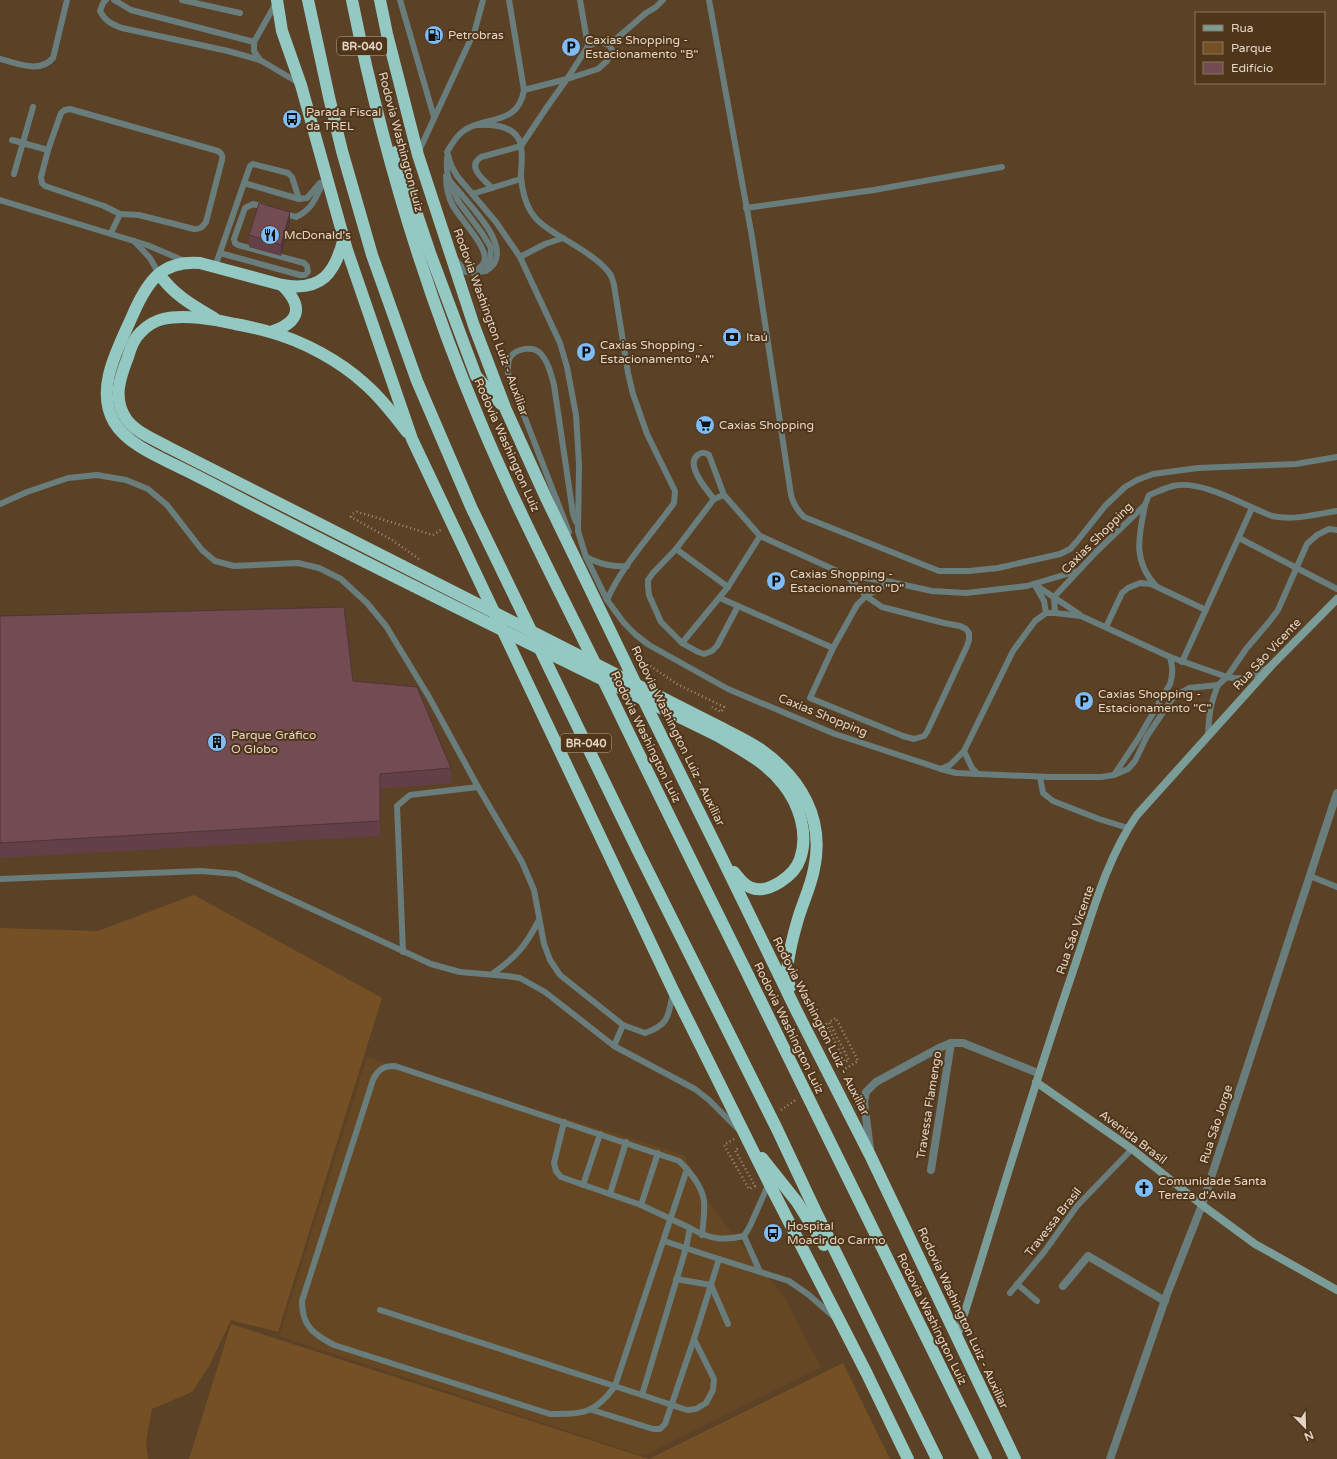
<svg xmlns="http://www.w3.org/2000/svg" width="1337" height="1459" font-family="'Varela Round',sans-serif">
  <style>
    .built { fill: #654724 }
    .green { fill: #755024 }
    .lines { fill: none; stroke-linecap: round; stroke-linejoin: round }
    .path { stroke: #a38e78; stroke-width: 2.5; stroke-dasharray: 1 3; stroke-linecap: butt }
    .lane { stroke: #697e7c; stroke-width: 6 }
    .street { stroke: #697e7c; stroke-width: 8 }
    .secondary { stroke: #7b9d99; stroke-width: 8 }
    .highway { stroke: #94c9c3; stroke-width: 12 }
    .wall { fill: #634047 }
    .shaded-wall { fill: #503439 }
    .building { fill: #734b52; stroke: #503439 }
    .labels { text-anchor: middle; stroke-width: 4; stroke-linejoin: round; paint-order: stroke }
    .shield { fill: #4f361a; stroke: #b7a591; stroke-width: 1 }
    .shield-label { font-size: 11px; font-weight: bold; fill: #e4d4c4 }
    .poi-label { font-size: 12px; fill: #e4d4c4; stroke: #4f361a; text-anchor: start }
    .street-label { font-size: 12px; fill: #e4d4c4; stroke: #4f361a }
  </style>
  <rect width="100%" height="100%" fill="#5b4125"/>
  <path class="built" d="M367 1057 684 1155 709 1204 784 1297 821 1367 643 1456 279 1336Z"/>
  <g class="green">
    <path d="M194 895 382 998 278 1332 231 1320 209 1366 192 1392 152 1409 146 1442 148 1459H0V928L98 931Z"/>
    <path d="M231 1324 649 1459 843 1363 890 1459H189Z"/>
  </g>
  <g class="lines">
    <g class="path">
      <path d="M419 559 392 540 351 517 352 514 357 512 368 515 433 535 442 529"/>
      <path d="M637 657 677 684 724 707 721 712 712 707"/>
      <path d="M819 1028 826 1024 845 1062 849 1060 829 1022 836 1018 858 1061 840 1072"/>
      <path d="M781 1110 797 1099"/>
      <path d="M734 1139 724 1145 749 1189 755 1186 735 1150 739 1148"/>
    </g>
    <g class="lane">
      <path d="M106 0 103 3 100 11C105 21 111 24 122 28L228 51 260 60 299 83"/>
      <path d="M114 0 131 10 254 42"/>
      <path d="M182 0 240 13"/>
      <path d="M400 0 434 117"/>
      <path d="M580 0 588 46"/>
      <path d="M709 0 752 237 791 495C793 504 797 510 804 517L939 571H969L998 568 1060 554 1070 549 1078 540 1105 506 1125 487 1137 480 1153 474 1198 468 1296 464 1337 457"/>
      <path d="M609 45 646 13 656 7 663 0"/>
      <path d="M0 59C17 63 40 74 53 58L67 0"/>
      <path d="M260 60 254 51V42L276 3"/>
      <path d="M70 109 218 151C222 154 223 155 222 160L206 222C202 228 200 229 194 229L139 215 120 214 104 206 45 186 42 183 41 177 48 150 61 113 65 110Z"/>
      <path d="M477 125C493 124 518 125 521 147 523 156 521 167 521 177 522 189 525 202 531 212 537 222 547 228 556 234 571 243 600 259 610 274 612 277 613 281 614 285L628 373 633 394 647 434 675 491 674 503C651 535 623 564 607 600L586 557 578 531 579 464 576 415 567 367 560 343 520 257 496 222 457 176 451 165 447 152C451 145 455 138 462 132 484 115 518 127 524 90L509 0"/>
      <path d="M12 140 48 150"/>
      <path d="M521 146 547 107 567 79 588 46 599 42 609 45 612 50 607 61 598 69 567 79 524 90"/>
      <path d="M418 153 475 30 483 0"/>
      <path d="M447 158C447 165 446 173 449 179 451 183 454 186 457 189 469 205 506 240 495 262 489 273 477 273 466 272L455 259"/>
      <path d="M14 174 33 107"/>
      <path d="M446 176C446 187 448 197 453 206 460 219 490 249 484 262 482 267 477 270 473 273"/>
      <path d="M244 183 250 166 253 164 288 173 292 177 299 199"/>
      <path d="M451 185 458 201 482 233 491 248 490 261 486 271"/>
      <path d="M492 188C484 180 466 167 481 157L521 146"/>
      <path d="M472 194 521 179"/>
      <path d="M0 200 147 245 187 262"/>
      <path d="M746 208 874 190 1002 167"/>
      <path d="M283 213 296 217C314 209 317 194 325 178"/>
      <path d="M111 233 120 214"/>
      <path d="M134 241 150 258 159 274"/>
      <path d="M220 253 300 275H305L308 272 307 266 304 263 238 245 235 243 234 239 245 208 253 204 264 207"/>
      <path d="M520 257 545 244 563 238"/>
      <path d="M215 267 244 183 299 199 307 198 320 183"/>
      <path d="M724 495 714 499 676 549 653 573 648 580V587L649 595 661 622 682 643 698 652 704 654 712 651 717 646 738 606"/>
      <path d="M714 499C707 490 696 478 694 466 692 457 701 449 709 455L724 495 760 536 846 575 891 582 932 591 966 593 1027 586 1077 571"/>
      <path d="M0 504 27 492 68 478 97 475 126 480 148 489 167 505 202 550 215 561 234 566 298 563 319 568 341 579 367 603 386 626 429 697 478 787 522 862 534 890 544 944 550 960 560 975 623 1025 645 1033C670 1024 668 1016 673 992"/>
      <path d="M1145 505C1139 536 1132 560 1156 586"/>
      <path d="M569 532 508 374C508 368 507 361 511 356 518 348 533 346 540 353 548 361 551 374 554 385L573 514 576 522"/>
      <path d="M1239 538 1337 589"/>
      <path d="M676 549 728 587"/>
      <path d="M586 557C600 564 611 567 627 566"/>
      <path d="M846 575 866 596 882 607 944 623 960 626 966 629 969 633V640L967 646 927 732 924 736 914 739 903 736 810 698 833 648 857 605 866 596 891 582"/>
      <path d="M1034 584 1079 614"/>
      <path d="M1036 587 1044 601 1046 613"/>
      <path d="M720 598 833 648"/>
      <path d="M607 600 624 623 636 635 649 645 728 689 835 734 941 769 956 773 1050 777H1101L1114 775 1138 739 1170 684C1173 674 1173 668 1170 657"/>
      <path d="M1055 613 1054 597 1096 552 1145 505 1149 495C1157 492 1165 488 1173 486 1201 479 1245 506 1272 516 1294 521 1316 514 1337 511"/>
      <path d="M1106 627 1122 593 1128 588 1140 583 1151 584 1206 610"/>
      <path d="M682 643 728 587 760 536"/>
      <path d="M1182 662 1252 508"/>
      <path d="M1218 685 1227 677 1246 649 1269 622 1278 610 1307 544 1317 535 1329 529 1337 530"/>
      <path d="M964 751 972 768 977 773"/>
      <path d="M941 769 950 765 964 751 1013 651 1035 621 1046 613H1055L1081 616 1170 657 1227 677C1244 681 1252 676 1267 668"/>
      <path d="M1114 775 1128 769 1135 761 1147 736 1172 699 1180 693 1189 688 1218 685C1210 705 1209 714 1208 736"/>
      <path d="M1040 777 1043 793 1053 801 1099 819 1128 828"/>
      <path d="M1310 876 1337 887"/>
      <path d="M0 879 201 871 236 874 431 964 460 972 507 976 520 978 545 992 614 1046 695 1089 709 1100 738 1129"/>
      <path d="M403 952 397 806 410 795 478 787"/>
      <path d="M492 974C516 957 525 947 539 920"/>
      <path d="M614 1046 623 1025"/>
      <path d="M564 1122 554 1163 556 1171 561 1177 641 1205 690 1228"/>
      <path d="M687 1169 615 1386C595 1414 583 1414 550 1414L334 1345C313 1334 302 1326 302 1301L373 1080C378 1069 384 1066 395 1066L679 1161C689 1170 702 1186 704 1201 705 1212 703 1224 702 1235"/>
      <path d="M769 1183 750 1226 744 1236C723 1241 709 1239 690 1228L686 1248 642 1395 687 1410 696 1409 706 1403 713 1390 714 1379 694 1339 719 1259 789 1281 809 1295 834 1317"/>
      <path d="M583 1185 600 1134"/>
      <path d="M610 1194 626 1142"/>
      <path d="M641 1205 658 1153"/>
      <path d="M744 1236 760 1272"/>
      <path d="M664 1241 719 1259"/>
      <path d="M676 1279 711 1285 728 1324"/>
      <path d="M1017 1284 1037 1301"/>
      <path d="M1010 1293 1044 1252 1077 1206 1132 1149"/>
      <path d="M380 1310 642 1395"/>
      <path d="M592 1410 653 1429H660L665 1424 694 1339"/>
    </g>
    <g class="street">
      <path d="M870 1149 864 1102 866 1092 876 1082 939 1048 951 1043H963L1038 1073"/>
      <path d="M931 1170 951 1043"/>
      <path d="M1063 1286 1088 1256 1165 1301"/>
      <path d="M1110 1459 1167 1294 1202 1205 1337 793"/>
    </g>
    <g class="secondary">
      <path d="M1036 1082 1132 1149 1202 1205 1255 1244 1337 1290"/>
      <path d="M957 1337C995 1216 1031 1094 1072 974 1090 922 1105 860 1137 815L1272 665 1337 599"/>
    </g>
    <g class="highway">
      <path d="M277 0 282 31 301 85 347 250 412 439 673 990 769 1183 867 1374 908 1459"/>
      <path d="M308 0 329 97 342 151 372 255 417 381 472 509 638 851 776 1127 816 1212 937 1459"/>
      <path d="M352 0C381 144 423 286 480 421 519 515 567 605 611 696 656 790 703 884 749 977 828 1137 907 1298 986 1459"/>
      <path d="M380 0 387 34 418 155 474 326 506 410 547 500 648 709 718 850 796 1010 870 1155 1015 1459"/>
      <path d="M396 152 430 253 476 376 501 404"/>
      <path d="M344 238C335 273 322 292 282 285L200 263C162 260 148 281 134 312 120 345 94 387 114 422 128 446 164 459 187 471 209 482 230 493 251 504 406 584 563 660 720 737 743 751 767 763 783 784 799 804 809 834 800 859 795 875 769 894 752 888 744 886 739 878 734 872"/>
      <path d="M159 274C174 295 192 305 214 318"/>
      <path d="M271 332C300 322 304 307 282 285"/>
      <path d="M407 432C394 415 381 398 365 384 340 361 303 341 270 332 259 329 247 326 235 324 215 319 183 314 163 319 155 321 148 325 142 331 134 338 131 347 128 357 120 377 112 400 127 420 137 433 156 440 170 448L720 727C733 734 748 741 760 749 801 778 825 819 814 869 811 886 803 902 798 919 793 936 788 954 787 973 787 977 789 983 790 987"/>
      <path d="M762 1158 797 1202 824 1245"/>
    </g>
  </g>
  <g class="wall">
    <path d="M290 223 281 256 249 247V235Z"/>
    <path d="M0 616 353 681 451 768V783L380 789V836L0 858Z"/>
  </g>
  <path class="shaded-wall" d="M290 212V223L281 256V245Z"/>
  <g class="building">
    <path d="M259 203 290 212 281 245 249 235Z"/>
    <path d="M344 607 353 681 417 687 451 768 380 774V821L0 843V616Z"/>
  </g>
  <defs>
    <symbol id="fuel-disc" viewBox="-11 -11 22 22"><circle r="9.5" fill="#7ebdf9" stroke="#4f361a"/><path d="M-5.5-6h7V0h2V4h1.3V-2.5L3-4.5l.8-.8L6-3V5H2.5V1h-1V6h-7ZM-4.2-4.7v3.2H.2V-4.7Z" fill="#111"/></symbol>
    <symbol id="parking-disc" viewBox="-11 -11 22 22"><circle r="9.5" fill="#7ebdf9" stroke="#4f361a"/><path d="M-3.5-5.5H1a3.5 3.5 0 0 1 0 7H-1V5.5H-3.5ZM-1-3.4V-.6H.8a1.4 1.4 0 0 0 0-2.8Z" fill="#111"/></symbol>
    <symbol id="bus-disc" viewBox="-11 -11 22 22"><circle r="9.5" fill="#7ebdf9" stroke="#4f361a"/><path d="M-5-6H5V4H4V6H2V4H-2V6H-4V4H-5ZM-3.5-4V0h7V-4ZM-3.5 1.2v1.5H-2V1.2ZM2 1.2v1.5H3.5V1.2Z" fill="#111"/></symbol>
    <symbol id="restaurant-disc" viewBox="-11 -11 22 22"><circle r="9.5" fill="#7ebdf9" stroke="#4f361a"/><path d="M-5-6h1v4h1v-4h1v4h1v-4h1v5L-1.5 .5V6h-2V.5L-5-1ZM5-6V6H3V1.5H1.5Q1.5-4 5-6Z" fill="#111"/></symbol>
    <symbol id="bank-disc" viewBox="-11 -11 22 22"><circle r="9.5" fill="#7ebdf9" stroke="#4f361a"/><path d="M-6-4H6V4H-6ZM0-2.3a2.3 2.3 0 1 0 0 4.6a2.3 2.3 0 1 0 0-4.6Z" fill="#111"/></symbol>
    <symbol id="supermarket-disc" viewBox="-11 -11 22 22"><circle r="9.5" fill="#7ebdf9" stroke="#4f361a"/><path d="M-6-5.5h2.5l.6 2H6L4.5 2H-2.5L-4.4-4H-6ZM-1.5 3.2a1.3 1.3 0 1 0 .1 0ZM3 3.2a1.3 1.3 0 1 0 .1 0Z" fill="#111"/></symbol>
    <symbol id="building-disc" viewBox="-11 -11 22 22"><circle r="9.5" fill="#7ebdf9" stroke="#4f361a"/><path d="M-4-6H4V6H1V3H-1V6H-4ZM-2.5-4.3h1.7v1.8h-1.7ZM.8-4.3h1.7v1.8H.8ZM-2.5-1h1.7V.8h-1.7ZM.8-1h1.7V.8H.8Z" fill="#111"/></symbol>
    <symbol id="church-disc" viewBox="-11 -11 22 22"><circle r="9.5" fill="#7ebdf9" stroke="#4f361a"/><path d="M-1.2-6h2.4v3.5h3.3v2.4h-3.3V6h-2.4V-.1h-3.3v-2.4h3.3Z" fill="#111"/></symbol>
  </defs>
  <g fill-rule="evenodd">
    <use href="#fuel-disc" x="423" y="24" width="22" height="22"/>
    <use href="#parking-disc" x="560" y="36" width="22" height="22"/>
    <use href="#bus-disc" x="281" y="108" width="22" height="22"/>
    <use href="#restaurant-disc" x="259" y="224" width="22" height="22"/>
    <use href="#bank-disc" x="721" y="326" width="22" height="22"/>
    <use href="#parking-disc" x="575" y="341" width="22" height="22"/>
    <use href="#supermarket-disc" x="694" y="414" width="22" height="22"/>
    <use href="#parking-disc" x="765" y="570" width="22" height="22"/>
    <use href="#parking-disc" x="1073" y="690" width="22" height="22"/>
    <use href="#building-disc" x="206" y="731" width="22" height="22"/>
    <use href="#church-disc" x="1133" y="1177" width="22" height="22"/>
    <use href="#bus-disc" x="762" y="1222" width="22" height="22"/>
  </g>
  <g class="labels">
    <g class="shield">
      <rect x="337" y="37" width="50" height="18" rx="3"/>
      <rect x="561" y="734" width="50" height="18" rx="3"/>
    </g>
    <g class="shield-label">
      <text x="362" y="50">BR-040</text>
      <text x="586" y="747">BR-040</text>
    </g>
    <g class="poi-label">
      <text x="448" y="39">Petrobras</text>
      <text x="585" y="44">Caxias Shopping -<tspan x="585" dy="14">Estacionamento "B"</tspan></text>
      <text x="306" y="116">Parada Fiscal<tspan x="306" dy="14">da TREL</tspan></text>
      <text x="284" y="239">McDonald's</text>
      <text x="746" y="341">Itaú</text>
      <text x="600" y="349">Caxias Shopping -<tspan x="600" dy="14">Estacionamento "A"</tspan></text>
      <text x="719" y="429">Caxias Shopping</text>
      <text x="790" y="578">Caxias Shopping -<tspan x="790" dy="14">Estacionamento "D"</tspan></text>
      <text x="1098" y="698">Caxias Shopping -<tspan x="1098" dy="14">Estacionamento "C"</tspan></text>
      <text x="231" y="739">Parque Gráfico<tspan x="231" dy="14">O Globo</tspan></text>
      <text x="1158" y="1185">Comunidade Santa<tspan x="1158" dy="14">Tereza d'Avila</tspan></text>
      <text x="787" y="1230">Hospital<tspan x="787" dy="14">Moacir do Carmo</tspan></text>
    </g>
    <g class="street-label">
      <text transform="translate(401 142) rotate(75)" y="4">Rodovia Washington Luiz</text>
      <text transform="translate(491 322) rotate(70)" y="4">Rodovia Washington Luiz - Auxiliar</text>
      <text transform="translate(507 445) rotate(66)" y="4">Rodovia Washington Luiz</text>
      <text transform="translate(1097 538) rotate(-45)" y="4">Caxias Shopping</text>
      <text transform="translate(1267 654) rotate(-47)" y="4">Rua Sāo Vicente</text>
      <text transform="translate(823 715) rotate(22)" y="4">Caxias Shopping</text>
      <text transform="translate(678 736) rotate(64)" y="4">Rodovia Washington Luiz - Auxiliar</text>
      <text transform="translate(646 737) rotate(64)" y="4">Rodovia Washington Luiz</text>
      <text transform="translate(1075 930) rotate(-71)" y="4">Rua Sāo Vicente</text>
      <text transform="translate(821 1026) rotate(63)" y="4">Rodovia Washington Luiz - Auxiliar</text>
      <text transform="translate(789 1028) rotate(64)" y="4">Rodovia Washington Luiz</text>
      <text transform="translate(929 1105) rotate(-81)" y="4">Travessa Flamengo</text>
      <text transform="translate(1216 1124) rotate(-72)" y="4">Rua São Jorge</text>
      <text transform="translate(1133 1137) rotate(37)" y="4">Avenida Brasil</text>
      <text transform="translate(1053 1222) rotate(-52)" y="4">Travessa Brasil</text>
      <text transform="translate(963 1318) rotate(65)" y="4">Rodovia Washington Luiz - Auxiliar</text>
      <text transform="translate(932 1319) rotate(64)" y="4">Rodovia Washington Luiz</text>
    </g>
  </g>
  <rect x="1195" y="12" width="130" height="72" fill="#4f361a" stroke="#8b755e"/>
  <rect x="1203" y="25" width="20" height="6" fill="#7b9d99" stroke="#8b755e"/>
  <text x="1231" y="32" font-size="12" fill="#e4d4c4">Rua</text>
  <rect x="1203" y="42" width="20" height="12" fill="#755024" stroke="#8b755e"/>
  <text x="1231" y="52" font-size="12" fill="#e4d4c4">Parque</text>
  <rect x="1203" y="62" width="20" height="12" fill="#734b52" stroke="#8b755e"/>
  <text x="1231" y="72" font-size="12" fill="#e4d4c4">Edifício</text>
  <g transform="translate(1305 1427) rotate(157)" stroke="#4f361a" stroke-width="3" paint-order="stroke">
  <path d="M0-3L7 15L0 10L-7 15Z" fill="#e4d4c4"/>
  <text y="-6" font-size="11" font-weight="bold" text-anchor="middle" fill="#e4d4c4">N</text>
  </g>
</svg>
